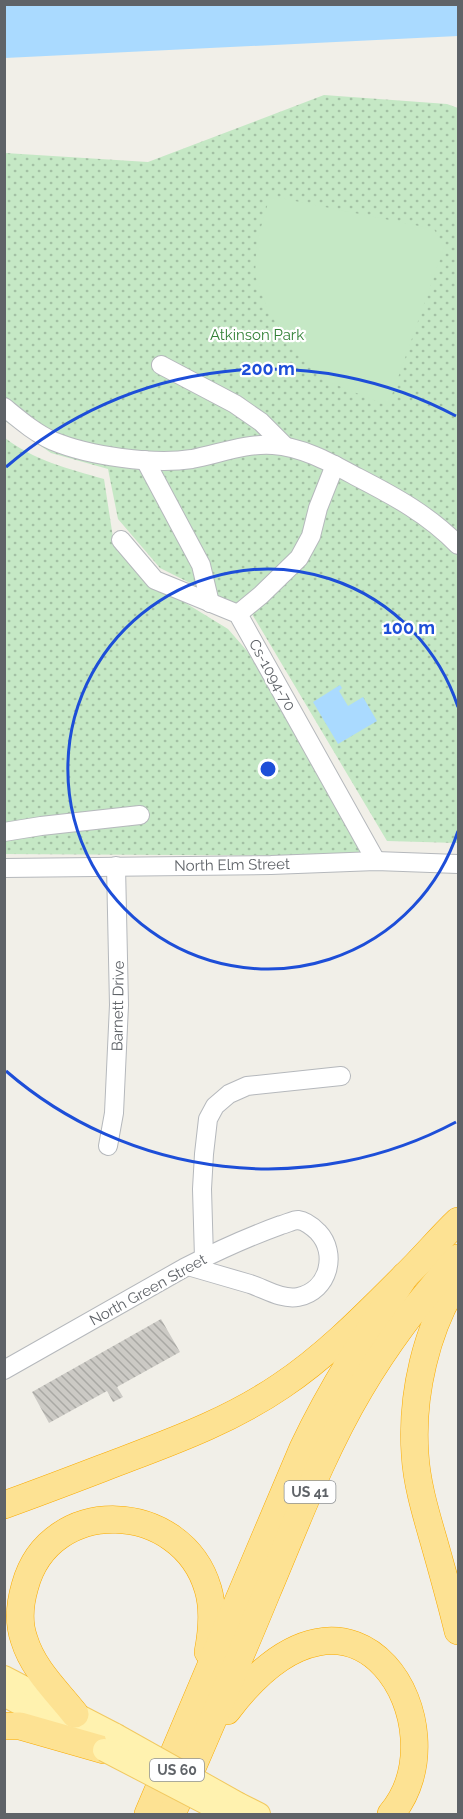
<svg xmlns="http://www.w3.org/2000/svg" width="463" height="1819" font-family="Raleway,sans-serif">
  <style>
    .grass { fill: url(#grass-dots) }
    .garden { fill: #c5e8c5 }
    .water { fill: #aadaff }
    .building { fill: url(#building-back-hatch) }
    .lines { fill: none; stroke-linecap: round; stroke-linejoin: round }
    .minor-casing { stroke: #b5b8bc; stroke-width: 20 }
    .major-casing { stroke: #f2c960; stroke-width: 24 }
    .highway-casing { stroke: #f9ab00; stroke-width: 28 }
    .minor { stroke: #fff; stroke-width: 18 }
    .major { stroke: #fff2af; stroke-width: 22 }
    .highway { stroke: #fde293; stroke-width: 27 }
    .major-bridge-casing { stroke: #f2c960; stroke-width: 24; stroke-linecap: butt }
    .major-bridge { stroke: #fff2af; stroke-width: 22 }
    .ring { fill: none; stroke: #1d4ed8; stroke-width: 3 }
    .labels { text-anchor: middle; stroke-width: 4.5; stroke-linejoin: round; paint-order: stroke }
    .shield { fill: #fff; stroke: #8f9295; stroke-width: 1.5 }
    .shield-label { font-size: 14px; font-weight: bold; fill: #5f6368 }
    .park-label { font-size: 15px; fill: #348238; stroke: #fff }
    .street-label { font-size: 15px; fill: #5f6368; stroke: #fff }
    .centre { fill: #1d4ed8; stroke: #fff; stroke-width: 3 }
    .ring-label { font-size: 18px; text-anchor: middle; font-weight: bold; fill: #1d4ed8; stroke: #fff; stroke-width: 4.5; stroke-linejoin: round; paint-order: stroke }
  </style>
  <defs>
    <pattern id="grass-dots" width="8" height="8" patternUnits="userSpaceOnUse" patternTransform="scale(1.5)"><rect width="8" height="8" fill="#c5e8c5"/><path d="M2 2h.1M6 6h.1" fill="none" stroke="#a3c0a4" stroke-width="1.8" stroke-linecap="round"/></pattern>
    <pattern id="building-back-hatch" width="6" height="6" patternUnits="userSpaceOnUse" patternTransform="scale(1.5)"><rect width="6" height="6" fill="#cccac5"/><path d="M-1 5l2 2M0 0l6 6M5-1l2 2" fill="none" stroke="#a9a8a4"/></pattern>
  </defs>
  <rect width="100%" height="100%" fill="#f1efe8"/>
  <g class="grass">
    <path d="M324 95 447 104 458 108V843L387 841 252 614 160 568 118 519 108 469 51 453 5 421V153L148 162Z"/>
    <path d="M4 437C32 460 70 469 104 479L114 544 179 599 228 629 248 652 364 856 5 854Z"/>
  </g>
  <path class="garden" d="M270 196 434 229 444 248 388 406 332 383 297 353 268 311 255 275 257 241Z"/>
  <g class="water">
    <path d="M4 5H458V36L5 58Z"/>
    <path d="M340 685 342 688 339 691 348 706 363 697 377 721 338 744 313 702Z"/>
  </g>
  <path class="building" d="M161 1319 180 1352 117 1387 123 1397 113 1402 107 1391 49 1423 32 1392Z"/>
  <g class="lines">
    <defs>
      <g id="minor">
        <path d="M161 365 235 404 261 422 285 446"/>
        <path d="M4 407C20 420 35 433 53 441 89 456 153 465 192 459 219 454 245 443 273 445 303 447 331 463 357 477 394 496 429 515 458 545"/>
        <path d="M145 460 201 565 210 603"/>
        <path d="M121 540 155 580 238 614 376 861"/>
        <path d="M238 614 261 595 299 558 311 536 318 508 335 465"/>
        <path d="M4 832 41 826 140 815"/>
        <path d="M4 868 271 865 376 861 458 864"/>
        <path d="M108 1146 114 1113 119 1005 116 866"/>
        <path d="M204 1258 202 1189 204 1154 208 1119 215 1106 229 1094 247 1086 341 1076"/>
        <path d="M4 1370 184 1268C215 1252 248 1237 281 1225 286 1224 293 1220 298 1220 306 1221 312 1226 318 1232 338 1253 329 1291 298 1297 282 1300 265 1289 250 1284 230 1278 209 1272 188 1266"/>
      </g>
      <g id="major">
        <path d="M4 1677 116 1735"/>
        <path d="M4 1695 79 1736"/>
        <path d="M239 1804 259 1814"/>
      </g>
      <g id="highway">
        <path d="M458 1279C426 1329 411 1395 415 1454 417 1489 429 1523 438 1556 445 1581 452 1606 458 1631"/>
        <path d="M4 1505C46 1490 87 1474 129 1458 182 1438 234 1418 281 1386 326 1356 366 1315 404 1277 423 1259 439 1239 458 1221"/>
        <path d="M227 1711C357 1538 463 1729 391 1814"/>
        <path d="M75 1714C56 1690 33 1669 24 1639 18 1622 20 1603 25 1586 50 1494 182 1500 208 1589 214 1609 212 1631 208 1652"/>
        <path d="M4 1726H20L104 1750"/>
        <path d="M148 1814 303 1448C332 1387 368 1332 405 1276"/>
        <path d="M172 1814C204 1741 236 1667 267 1592 296 1524 322 1453 360 1389 388 1342 421 1298 458 1258"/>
      </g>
    </defs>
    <use href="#minor" class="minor-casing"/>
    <use href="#major" class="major-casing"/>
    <use href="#highway" class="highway-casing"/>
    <use href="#minor" class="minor"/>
    <use href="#major" class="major"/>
    <use href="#highway" class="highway"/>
    <defs>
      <g id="major-bridge">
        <path d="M116 1735 239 1804"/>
        <path d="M104 1750 227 1814"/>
      </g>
    </defs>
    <use href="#major-bridge" class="major-bridge-casing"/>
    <use href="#major-bridge" class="major-bridge"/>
  </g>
  <g class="ring">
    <path d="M458 831A200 200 0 1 1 458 707"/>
    <path d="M456 1122A400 400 0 0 1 6 1071M6 467A400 400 0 0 1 456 416"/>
  </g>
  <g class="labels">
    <g class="shield">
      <rect x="284.5" y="1481" width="51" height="22" rx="4.5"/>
      <rect x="150" y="1759" width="54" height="22" rx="4.5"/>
    </g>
    <g class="shield-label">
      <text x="310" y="1497">US 41</text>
      <text x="177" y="1775">US 60</text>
    </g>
    <g class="park-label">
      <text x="257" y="340">Atkinson Park</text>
    </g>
    <g class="street-label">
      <text transform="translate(272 675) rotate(61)" y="5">Cs-1094-70</text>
      <text transform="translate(232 865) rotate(-1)" y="5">North Elm Street</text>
      <text transform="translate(118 1006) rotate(-89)" y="5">Barnett Drive</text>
      <text transform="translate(148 1290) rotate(-29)" y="5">North Green Street</text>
    </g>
  </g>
  <circle cx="268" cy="769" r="9" class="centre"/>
  <g class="ring-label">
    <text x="268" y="375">200 m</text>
    <text x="409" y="634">100 m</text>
  </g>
  <rect width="463" height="1819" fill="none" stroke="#5f6368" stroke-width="12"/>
</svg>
